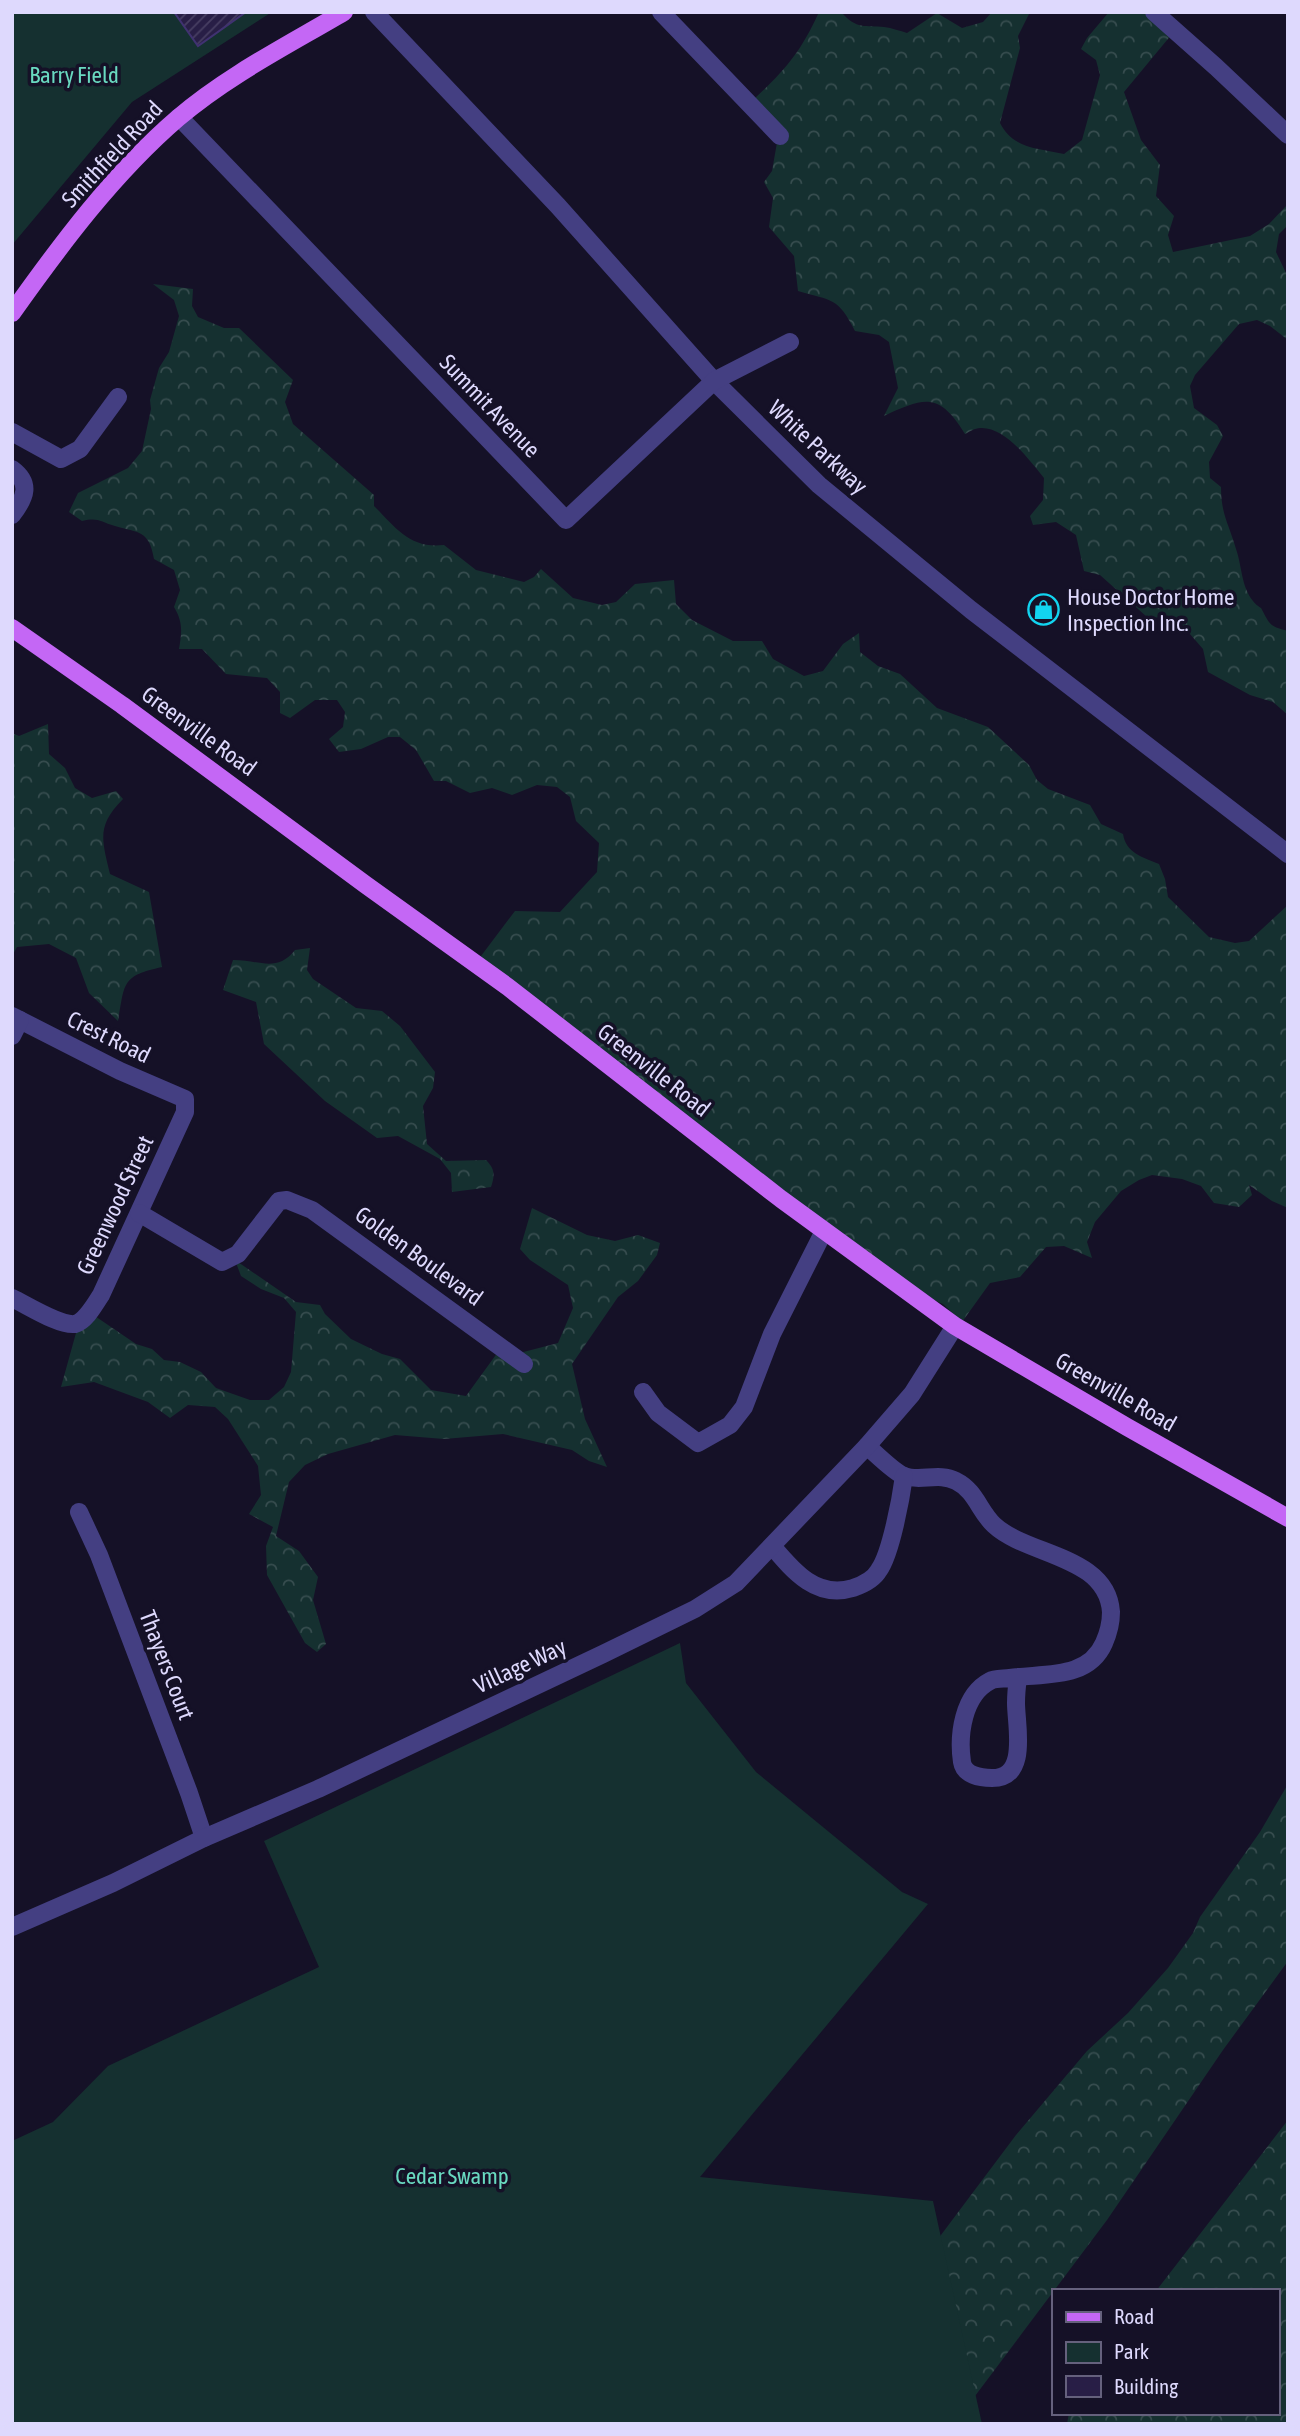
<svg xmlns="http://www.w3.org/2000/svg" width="1300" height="2436" font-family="'Asap Condensed',sans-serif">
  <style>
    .forest { fill: url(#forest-crowns) }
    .green { fill: #153030 }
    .building { fill: url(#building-hatch); stroke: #403271; stroke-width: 2 }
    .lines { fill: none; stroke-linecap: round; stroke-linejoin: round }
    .minor { stroke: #443f82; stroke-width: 18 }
    .major { stroke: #c467f5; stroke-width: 18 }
    .labels { text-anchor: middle; stroke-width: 7; stroke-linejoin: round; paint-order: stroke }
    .park-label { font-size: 23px; fill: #69d9c0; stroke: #151127 }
    .street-label { font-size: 23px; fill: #ded9fd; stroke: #151127 }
    .poi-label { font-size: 23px; fill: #ded9fd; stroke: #151127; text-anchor: start }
  </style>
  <defs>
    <pattern id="forest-crowns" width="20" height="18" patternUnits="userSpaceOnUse" patternTransform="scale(1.75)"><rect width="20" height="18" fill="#153030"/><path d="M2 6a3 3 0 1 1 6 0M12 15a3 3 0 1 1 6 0" fill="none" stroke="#374d4f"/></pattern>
    <pattern id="building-hatch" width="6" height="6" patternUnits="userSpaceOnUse" patternTransform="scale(1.75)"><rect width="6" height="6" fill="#281e46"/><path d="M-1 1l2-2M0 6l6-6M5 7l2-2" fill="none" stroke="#473e62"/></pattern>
  </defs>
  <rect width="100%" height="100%" fill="#151127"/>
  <g class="forest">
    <path d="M819 12H841C857 30 865 25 884 27 892 28 900 31 907 33L937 13 962 28 983 22 992 12H1030L1018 36 1020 48 1000 123C1013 149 1038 148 1064 154L1082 140 1100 75 1096 60 1081 49 1087 38 1109 12H1151L1172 34 1124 92 1141 140 1160 165 1156 196 1174 216 1168 235 1173 252 1250 236 1269 224 1288 204V225L1279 234 1276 252 1287 275 1288 340 1270 326 1257 320 1239 324 1195 375 1190 386 1194 408 1217 425 1223 436 1209 462 1210 478 1221 487C1221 515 1229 524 1236 549 1242 566 1241 586 1253 601 1254 603 1259 607 1261 608 1270 624 1268 626 1288 631V715L1273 702 1250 695 1208 672 1203 649 1183 626 1167 618 1147 617 1100 575 1084 571 1076 535 1056 522 1033 525 1030 516 1043 500 1044 478C1030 461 1005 426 980 428 975 428 969 432 965 434 939 392 925 397 884 416L898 388 889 342 879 335 855 331C838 297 832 301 798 291L794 256 769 227 773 198 764 182 772 171 778 137 751 102C784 71 800 54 819 12Z"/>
    <path d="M153 284 193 289 192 306 198 317 224 328H239L293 380 285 402 293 424 374 495V506C396 528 410 549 444 545L476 570 524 582 534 577 541 569 573 598 602 605 616 602 635 584 674 580 676 604 692 620 733 641H762L773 659 804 676 823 671 843 644 859 633 860 652 878 666 900 674 937 708 988 727 1029 765 1037 780 1048 789 1090 805 1101 824 1123 834C1126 853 1142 857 1159 864L1165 879 1168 897 1209 937 1235 943 1249 941 1288 905V1208L1272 1201 1249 1185 1252 1195 1239 1207 1214 1203 1201 1186 1182 1179 1152 1175 1139 1180 1121 1191 1095 1222 1087 1242 1092 1258 1064 1246 1046 1247 1020 1277 990 1283 962 1322 943 1304 936 1301 793 1200 478 960 515 911 560 912 597 872 599 843 576 821 570 797 557 787 537 785 512 795 492 788 470 793 446 781H434L416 750 400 737H388L361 749 339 752 329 739 343 727 345 712 337 700H315L290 718 280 713V692L267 678 226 674 202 649H179C182 632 183 622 174 607L180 590 174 570 154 559C149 530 139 533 115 526 100 522 99 517 82 521L69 512 78 493 128 468 142 451 151 409 150 400 159 368 169 352 179 316 174 300Z"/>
    <path d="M48 724 49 754 65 768 75 788 92 798 116 791 123 799C96 826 102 840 110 874L149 892 162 967C121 976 125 983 118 1021L89 993 76 958 49 944 17 947 12 956V733L19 736Z"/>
    <path d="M310 948 307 970 313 979 356 1008 382 1011 400 1026 435 1072 433 1088 423 1106 427 1144 446 1161 486 1160C495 1169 495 1175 491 1187L452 1192 451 1173 440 1159 398 1136 377 1138 325 1101 264 1044 256 1002 223 990 233 960C259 960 277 973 295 950Z"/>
    <path d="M532 1208 587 1235 615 1241 638 1235 660 1243 657 1255 638 1281 618 1297 572 1364 585 1419 607 1467 589 1461 572 1450 503 1434 444 1439 395 1435 328 1454 305 1465 289 1482 276 1536 299 1551 318 1577 313 1600 326 1644 317 1652 305 1643 267 1575 266 1546 273 1527 249 1514 261 1495 258 1466 228 1419 215 1407 188 1405 170 1418 148 1402 94 1382 61 1387 81 1315 86 1310 136 1344 152 1349 164 1360 180 1362 201 1372 216 1388 250 1400H269L284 1387 291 1372 296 1312 284 1298 261 1289 241 1276 235 1260 296 1302 320 1305 325 1314 351 1339 382 1354 400 1359 431 1390 466 1396 498 1352 512 1355 558 1343 573 1308 568 1285 530 1260 520 1249Z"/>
    <path d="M1288 1784V1961L1223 2050 1107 2220 954 2424 902 2287 1016 2135 1087 2051 1128 2013 1168 1968 1193 1933 1200 1917 1260 1832Z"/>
    <path d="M1288 2120V2424H1067L1069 2413H1277V2291H1156Z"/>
  </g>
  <g class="green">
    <path d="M12 12H272L132 102 12 245Z"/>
    <path d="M680 1643 686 1683 756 1772 902 1892 928 1904 700 2177 933 2201 982 2424H12V2141L53 2122 108 2066 319 1967 264 1841Z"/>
  </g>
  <path class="building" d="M174 12H246L198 46Z"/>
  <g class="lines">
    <g class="minor">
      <path d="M374 12 558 206 714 381 819 485 971 610 1288 854"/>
      <path d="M661 12 780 136"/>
      <path d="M1154 12 1216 67 1288 135"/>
      <path d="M179 117 566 520 714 381 790 342"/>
      <path d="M12 432 61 459 80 449 118 397"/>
      <path d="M12 469C31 483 26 497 12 515"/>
      <path d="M12 1016 120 1071 185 1099V1112L101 1295C95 1304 86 1321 75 1324 59 1326 27 1305 12 1298"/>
      <path d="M12 1036 20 1020"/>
      <path d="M139 1213 222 1262 238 1254 279 1201 287 1200 312 1210 524 1364"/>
      <path d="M643 1392 658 1413 698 1443 730 1425 744 1407 772 1334 824 1231"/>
      <path d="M867 1446C876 1454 894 1472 904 1476 920 1482 939 1472 956 1481 976 1491 979 1511 994 1525 1027 1556 1107 1555 1111 1612 1111 1623 1108 1634 1104 1643 1088 1680 1043 1673 1010 1678 1004 1679 995 1678 990 1681 963 1695 958 1735 962 1762 964 1775 980 1778 992 1778 1029 1778 1016 1726 1016 1703 1016 1694 1017 1685 1018 1677"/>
      <path d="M79 1512 99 1555 189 1793 204 1838"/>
      <path d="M773 1547C794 1572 817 1599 853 1588 862 1585 874 1579 879 1570 891 1553 901 1498 904 1476"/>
      <path d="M12 1927 113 1883 204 1838 318 1789 603 1654 695 1609 736 1583 867 1446 912 1394 955 1326"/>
    </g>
    <g class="major">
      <path d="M12 313C61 244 113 174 178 118 227 76 288 45 344 12"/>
      <path d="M12 628 122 705 366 885 508 987 781 1199 955 1326 1127 1427 1288 1518"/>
    </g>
  </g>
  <defs>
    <symbol id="shop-ring" viewBox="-11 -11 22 22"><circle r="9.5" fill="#151127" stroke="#12d4f0" stroke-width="1.5"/><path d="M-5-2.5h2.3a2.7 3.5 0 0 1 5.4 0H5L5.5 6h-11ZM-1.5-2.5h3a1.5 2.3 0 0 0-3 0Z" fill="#12d4f0"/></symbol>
  </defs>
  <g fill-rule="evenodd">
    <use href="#shop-ring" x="1026" y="592" width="35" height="35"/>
  </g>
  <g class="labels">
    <g class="park-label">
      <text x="74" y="83">Barry Field</text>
      <text x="452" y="2184">Cedar Swamp</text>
    </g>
    <g class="street-label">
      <text transform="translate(112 154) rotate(-47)" y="8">Smithfield Road</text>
      <text transform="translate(490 406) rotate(46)" y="8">Summit Avenue</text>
      <text transform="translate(818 447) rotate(43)" y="8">White Parkway</text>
      <text transform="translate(199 731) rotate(36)" y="8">Greenville Road</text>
      <text transform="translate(109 1037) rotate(26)" y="8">Crest Road</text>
      <text transform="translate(654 1070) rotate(38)" y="8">Greenville Road</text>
      <text transform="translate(115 1205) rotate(-65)" y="8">Greenwood Street</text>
      <text transform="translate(419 1256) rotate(36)" y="8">Golden Boulevard</text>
      <text transform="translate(1116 1392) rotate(30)" y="8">Greenville Road</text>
      <text transform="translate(167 1665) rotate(69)" y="8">Thayers Court</text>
      <text transform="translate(520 1666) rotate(-25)" y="8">Village Way</text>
    </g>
    <g class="poi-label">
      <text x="1067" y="605">House Doctor Home<tspan x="1067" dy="26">Inspection Inc.</tspan></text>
    </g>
  </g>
  <rect width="1300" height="2436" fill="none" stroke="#ded9fd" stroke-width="28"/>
  <rect x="1052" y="2289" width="228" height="126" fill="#151127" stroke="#65617d" stroke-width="2"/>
  <rect x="1066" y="2312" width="35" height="10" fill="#c467f5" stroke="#65617d" stroke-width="2"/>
  <text x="1114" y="2324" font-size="21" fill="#ded9fd">Road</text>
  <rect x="1066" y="2342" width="35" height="21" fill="#153030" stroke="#65617d" stroke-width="2"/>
  <text x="1114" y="2359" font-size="21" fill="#ded9fd">Park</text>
  <rect x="1066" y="2376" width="35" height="21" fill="#281e46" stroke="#65617d" stroke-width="2"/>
  <text x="1114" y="2394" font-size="21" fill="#ded9fd">Building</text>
</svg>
